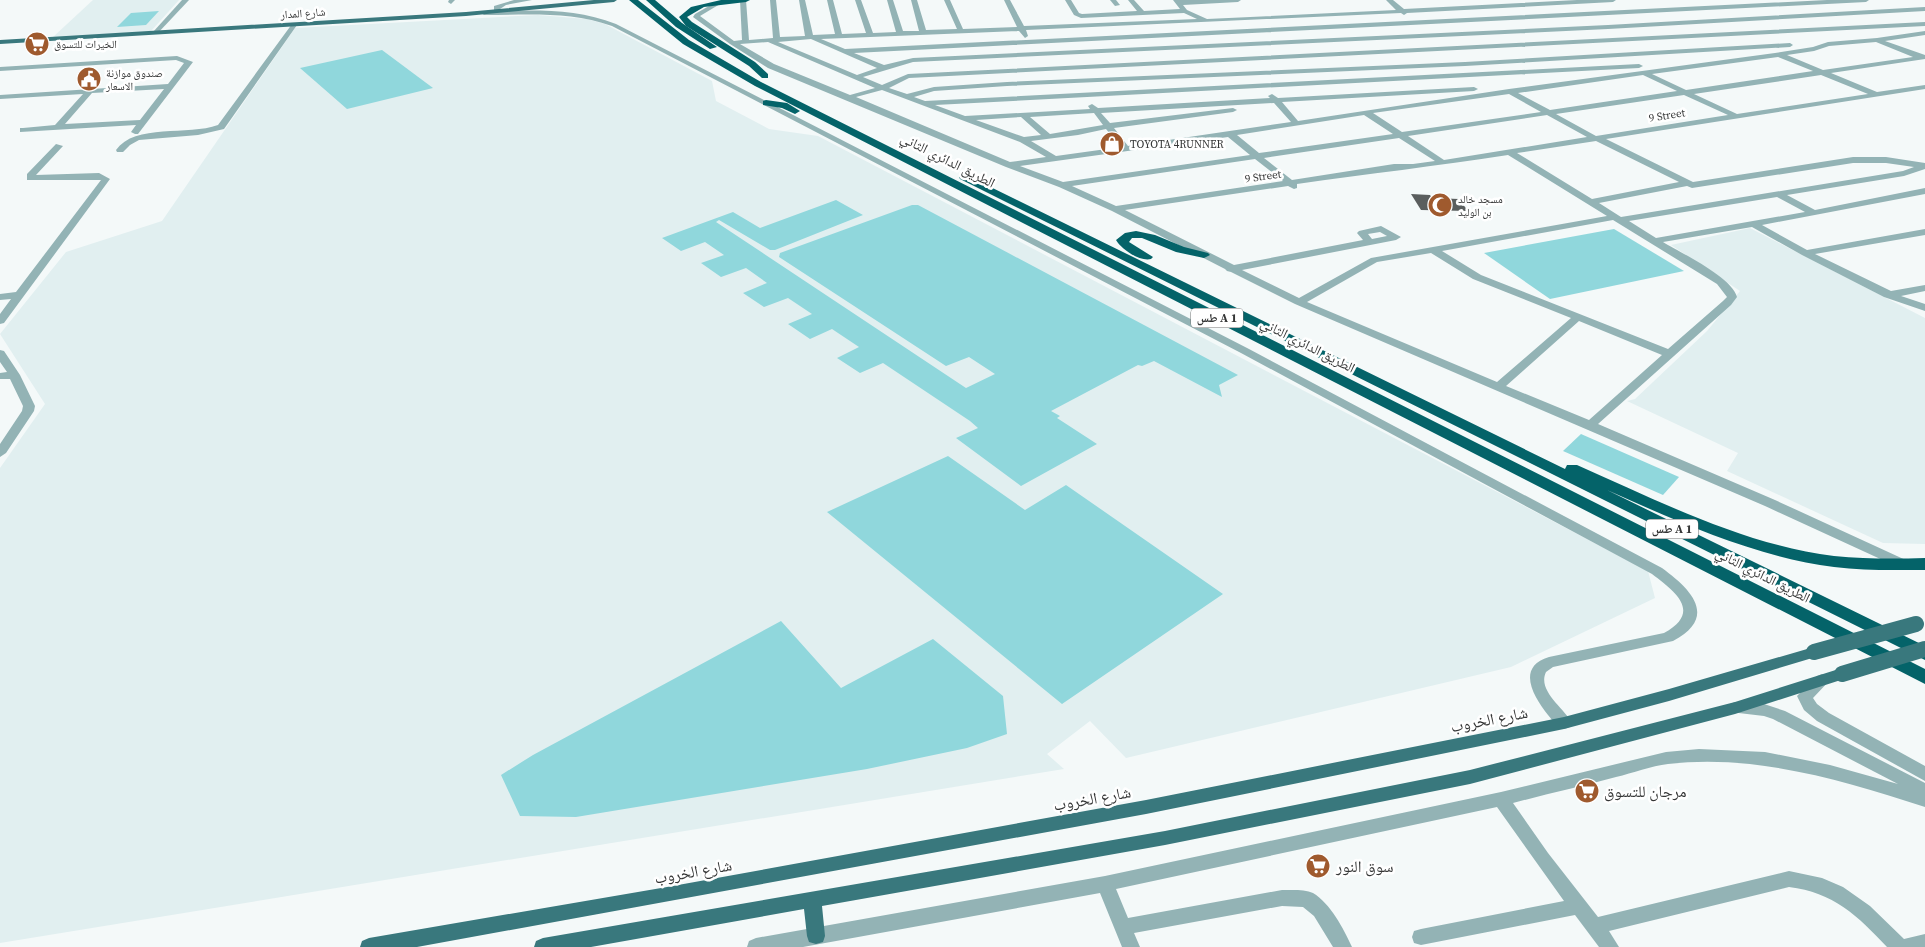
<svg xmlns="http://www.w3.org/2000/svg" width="1925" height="947" font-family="'Source Serif 4','Noto Naskh Arabic',serif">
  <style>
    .built { fill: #e1eff0 }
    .green { fill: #90d7dc }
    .building { fill: #5a5e5e }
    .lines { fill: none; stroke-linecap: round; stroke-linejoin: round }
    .minor { fill: #93b3b5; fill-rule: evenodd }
    .major { fill: #39787d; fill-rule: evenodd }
    .highway { fill: #046369; fill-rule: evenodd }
    .major-bridge { stroke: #39787d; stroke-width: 16 }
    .labels { text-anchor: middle; stroke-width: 5; stroke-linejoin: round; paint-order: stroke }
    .far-street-label { font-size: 11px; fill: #353636; stroke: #fff }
    .far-poi-label { font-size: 11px; fill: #353636; stroke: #fff; text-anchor: start }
    .shield { fill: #fff; stroke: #727272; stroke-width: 1 }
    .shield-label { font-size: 12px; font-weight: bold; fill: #353636 }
    .street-label { font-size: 14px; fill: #353636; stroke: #fff }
    .near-street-label { font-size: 16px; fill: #353636; stroke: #fff }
    .near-poi-label { font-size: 16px; fill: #353636; stroke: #fff; text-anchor: start }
  </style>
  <rect width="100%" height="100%" fill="#f4f9f9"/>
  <g class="built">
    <path d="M93 0H179L151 31 52 38Z"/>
    <path d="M538 15 587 19 605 24 712 81 716 101 769 129 818 136 1648 571 1655 598 1511 667 1126 758 1090 721 1047 754 1064 769 0 943V468L45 404 0 334 66 252 162 221 295 28Z"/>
    <path d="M1750 228 1925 318V544L1883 543 1727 471 1738 453 1627 401 1635 399 1707 331 1740 291 1671 245Z"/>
  </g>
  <g class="green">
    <path d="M159 11 146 25 117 27 131 13Z"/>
    <path d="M382 50 433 88 347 109 300 68Z"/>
    <path d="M836 200 863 215 775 250H770L719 220 716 222 966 388 995 374 969 357 946 366 779 257 780 253 912 205H918L1238 375 1219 385 1222 397 1154 361 1142 366 1138 365 1051 411 1060 416 1057 418 1097 444 1021 486 956 438 978 428 970 421 883 363 860 373 837 358 859 347 832 329 810 339 788 324 812 314 788 298 764 307 743 293 767 283 746 268 721 277 701 263 724 255 705 242 681 251 662 238 733 212 760 228Z"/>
    <path d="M1614 229 1684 271 1550 299 1484 253Z"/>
    <path d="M1581 434 1679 477 1663 495 1563 451Z"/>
    <path d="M948 456 1025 510 1066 485 1223 594 1062 704 827 512Z"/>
    <path d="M781 621 841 688 933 639 1003 696 1007 734 967 748 867 769 576 817 520 816 501 775 533 755Z"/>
  </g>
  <path class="building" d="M1411 194 1430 195 1432 198 1459 199 1468 211 1421 210Z"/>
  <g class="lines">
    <g class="minor">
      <path d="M182 0H189L157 34H153V32Z"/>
      <path d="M449 0H455L451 4 448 2Z"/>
      <path d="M514 0H532L506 5 500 9 505 11C544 10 580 10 616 24L1249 349 1662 568C1692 590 1718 617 1673 641L1553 667 1546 672C1537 691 1564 708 1572 723L1570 727C1566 729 1562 730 1558 727 1554 724 1551 718 1548 715 1533 696 1516 667 1549 657L1664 633C1702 612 1676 592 1652 574L1241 353 612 26C570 11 528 15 484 15L481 13 494 11V6Z"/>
      <path d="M740 0H746L749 40 773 38 770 0H776L780 37 805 36 799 0H805L813 35 835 34 827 0H833L842 34 866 33 855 0H861L873 33 896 32 887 0H893L903 31H919L911 0H917L926 30 957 29 944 0H950L963 29 1017 27 1004 0H1010L1024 26 1197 19 1184 13 1081 18 1074 15 1065 0H1071L1079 13 1082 14 1137 11 1128 0H1134L1144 11 1180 9 1173 0H1241L1238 2 1183 5 1187 10 1207 19 1396 10 1386 0H1393L1404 9 1577 0H1616L1613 2 1407 13 1404 15 1401 13 1026 30 1028 36 1025 38 1019 31 821 39 845 49 1827 0H1869L1866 2 854 53 884 65 913 58 1608 25 1925 7V11L1608 29 913 62 863 77 882 85 908 74 1925 22V26L909 78 889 88 907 94 934 87 1007 82 1465 62 1790 43 1793 45 1790 47 1465 66 1007 86 934 91 914 97 925 101 1639 64 1643 66 1639 68 935 105 965 116 1090 109 1088 106 1092 104 1098 108 1270 98 1268 96 1272 94 1278 98 1474 87 1478 89 1474 91 1282 102 1298 121 1509 89 1775 53 1813 47 1828 42 1877 38 1925 31V35L1885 41 1925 55V59L1831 73 1877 92 1925 85V89L1606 139 1693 182 1853 157H1886L1925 163V169L1904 176 1787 195 1815 210 1925 188V194L1762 225 1807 250 1925 229V235L1815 254 1891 291 1925 285V291L1901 296 1925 304V311L1884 297 1802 255 1752 227 1663 242C1681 253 1732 277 1737 297L1731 305 1598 424 1775 500 1910 562 1912 565 1910 568H1900L1765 506 1295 304 1231 272 1227 271 1225 269 1112 211 1059 187 1006 167 768 68 730 44 693 17 695 14 716 2H720V4L700 16 734 41 742 40ZM811 39 877 68 857 75 778 42ZM768 42 875 88 850 95 774 64 740 44ZM1876 42 1913 57 1823 70 1787 55 1814 51 1829 46ZM1778 57 1813 71 1686 90 1652 74ZM1643 75 1677 91 1550 110 1518 93ZM1821 75 1868 94 1737 114 1694 94ZM882 90 1020 142 1046 157 1010 162 856 97ZM1509 94 1541 112 1402 132 1373 113ZM1684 95 1728 115 1596 136 1556 114ZM1274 103 1291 122 1128 146 1114 128 1233 112 1237 110 1233 108 1110 123 1101 113ZM1094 113 1103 125 1050 134 1030 117ZM1364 115 1393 134 1259 153 1237 135ZM1547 115 1587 137 1444 160 1408 136ZM1021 117 1041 135 1024 137 976 120ZM1106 129 1121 147 1056 156 1031 141 1078 135ZM1228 137 1250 155 1063 182 1020 166ZM1399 138 1435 161 1413 164H1394L1292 180 1264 158ZM1596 141 1679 182 1592 199 1517 153ZM1508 155 1607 216 1371 258 1299 298 1242 270 1396 240 1401 237 1381 226 1359 231 1357 233 1363 240 1234 265 1125 210 1288 186 1294 189 1297 188V184C1367 174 1437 166 1508 155ZM1255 159 1283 181 1116 206 1072 186ZM1853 163H1886L1914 167 1903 171 1621 217 1599 203 1687 186 1692 188ZM1777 197 1805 212 1656 238 1629 221ZM1613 220 1717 284 1727 297 1723 301 1668 349 1481 275 1442 251ZM1380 232 1387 236 1372 239 1368 234ZM1431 253 1473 279 1571 318 1497 382 1307 302 1377 262ZM1579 321 1662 355 1589 420 1506 386Z"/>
      <path d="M1110 0H1116L1120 5 1115 6Z"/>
      <path d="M292 24 297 25 224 129 198 135 139 140 130 145 123 152H117L116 150C135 123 188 136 218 125Z"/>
      <path d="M177 56 193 62 138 134H135L131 132 136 125 20 132V128H23L55 125 83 94 0 99V95L168 84 184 63 176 60 0 71V67ZM164 89 140 120 65 124 92 93Z"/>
      <path d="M56 144 63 146 36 175 99 173 110 179 4 323 0 324V314L11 299 0 300V294L16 292 101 180H27V174Z"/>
      <path d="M0 350 4 351 20 375 35 406 34 411 6 453 0 457V444L22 411 23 406 10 379H0V373L7 372 0 362Z"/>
      <path d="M1822 674 1827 676 1830 680 1813 698 1817 704 1829 713 1925 766V781L1817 721 1804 710 1797 696 1817 676Z"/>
      <path d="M1735 702 1764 704 1785 711 1925 783V807C1842 780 1756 754 1668 764 1651 766 1633 773 1616 777 1582 786 1547 794 1513 803L1548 853 1598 917 1789 871 1822 878 1843 887 1870 906 1904 939 1925 934V947H1887C1858 916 1833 892 1789 887L1609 931 1619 947H1599L1575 915 1421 945 1414 943 1412 937 1414 931 1421 929 1564 901 1497 807 1116 889 1128 918 1282 890C1291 890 1305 889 1313 893 1330 903 1344 929 1352 947H1333L1314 916 1303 907 1282 906 1134 933 1140 947H1122L1100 893 803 947H747L749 941 756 938 1105 876 1501 792 1666 752 1699 749 1765 752 1830 765 1898 784 1773 719 1764 716 1730 712 1727 708 1730 704Z"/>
    </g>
    <g class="major">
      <path d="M594 0H617L614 2 466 16 0 44V40L466 12Z"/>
      <path d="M1814 647 1819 648 1821 652 1819 656 1669 701 1564 729 1146 814 417 947H360L362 941 369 938 667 887 1146 800 1564 717 1669 689Z"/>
      <path d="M1842 668 1847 670 1850 674 1847 678 1735 714 1470 784 1165 845 822 906 825 936 823 942 816 944 809 942 807 936 804 909 591 947H534L536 941 543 938 1165 831 1470 770 1735 702Z"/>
    </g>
    <g class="highway">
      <path d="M629 0H638L689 40 761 82 1925 669V684L755 86 683 44Z"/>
      <path d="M646 0H655L682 23 717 47 710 49 676 27Z"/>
      <path d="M721 0H750L746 2 704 7 687 17 692 22 755 62 768 74V78H762L749 66 686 26 679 17 691 7Z"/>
      <path d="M766 100 787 103 800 111 795 114 782 108 763 105V101Z"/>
      <path d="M964 174 1565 469 1567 465H1577C1659 501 1744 545 1834 556 1865 559 1894 559 1925 558V570C1894 570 1864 571 1834 567 1755 557 1679 522 1607 490L1925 646V660L960 179 959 177Z"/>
      <path d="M1136 231 1155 235 1184 247 1208 253 1210 255 1204 258 1176 252 1142 238H1132L1129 242 1153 257 1151 259C1140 262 1121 249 1116 240L1125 233Z"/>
    </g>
    <g class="major-bridge">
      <path d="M1814 652 1916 624"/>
      <path d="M1842 674 1925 649"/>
    </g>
  </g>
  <defs>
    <symbol id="supermarket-disc" viewBox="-11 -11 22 22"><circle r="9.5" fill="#9f5a2e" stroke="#fff"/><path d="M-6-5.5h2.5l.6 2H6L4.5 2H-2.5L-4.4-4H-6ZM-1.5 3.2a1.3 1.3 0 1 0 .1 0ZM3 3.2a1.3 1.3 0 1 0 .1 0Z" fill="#fff"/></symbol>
    <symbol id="civic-disc" viewBox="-11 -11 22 22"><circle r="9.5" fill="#9f5a2e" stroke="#fff"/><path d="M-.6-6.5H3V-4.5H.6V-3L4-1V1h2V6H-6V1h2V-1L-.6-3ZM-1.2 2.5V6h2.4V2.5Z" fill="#fff"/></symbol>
    <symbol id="shop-disc" viewBox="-11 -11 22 22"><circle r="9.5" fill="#9f5a2e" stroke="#fff"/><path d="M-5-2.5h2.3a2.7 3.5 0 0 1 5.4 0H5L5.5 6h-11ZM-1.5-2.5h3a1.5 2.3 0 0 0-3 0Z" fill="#fff"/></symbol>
    <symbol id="mosque-disc" viewBox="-11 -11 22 22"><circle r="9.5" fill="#9f5a2e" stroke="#fff"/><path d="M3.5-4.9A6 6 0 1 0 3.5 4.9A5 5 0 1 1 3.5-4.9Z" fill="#fff"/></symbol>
  </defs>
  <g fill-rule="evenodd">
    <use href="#supermarket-disc" x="23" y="30" width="28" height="28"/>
    <use href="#civic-disc" x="75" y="65" width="28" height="28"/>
    <use href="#shop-disc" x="1098" y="130" width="28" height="28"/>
    <use href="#mosque-disc" x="1426" y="191" width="28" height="28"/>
    <use href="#supermarket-disc" x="1573" y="777" width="28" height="28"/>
    <use href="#supermarket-disc" x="1304" y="852" width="28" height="28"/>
  </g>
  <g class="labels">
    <g class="far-street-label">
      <text transform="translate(303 13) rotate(-4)" y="4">شارع المدار</text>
      <text transform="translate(1667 115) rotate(-9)" y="4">9 Street</text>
      <text transform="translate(1263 176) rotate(-8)" y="4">9 Street</text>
    </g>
    <g class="far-poi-label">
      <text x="54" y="48">الخيرات للتسوق</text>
      <text x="106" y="77">صندوق موازنة<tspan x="106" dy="13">الاسعار</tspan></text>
      <text x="1130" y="148">TOYOTA 4RUNNER</text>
      <text x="1458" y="203">مسجد خالد<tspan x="1458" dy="13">بن الوليد</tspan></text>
    </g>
    <g class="shield">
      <rect x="1191" y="308.5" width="52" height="19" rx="4"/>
      <rect x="1646" y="519.5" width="52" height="19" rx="4"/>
    </g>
    <g class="shield-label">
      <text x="1217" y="322">طس A 1</text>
      <text x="1672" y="533">طس A 1</text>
    </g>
    <g class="street-label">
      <text transform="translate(948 160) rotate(27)" y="5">الطريق الدائري الثاني</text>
      <text transform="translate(1308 345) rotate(27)" y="5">الطريق الدائري الثاني</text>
      <text transform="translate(1763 575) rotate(27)" y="5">الطريق الدائري الثاني</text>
    </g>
    <g class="near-street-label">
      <text transform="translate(1489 719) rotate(-11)" y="6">شارع الخروب</text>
      <text transform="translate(1092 798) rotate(-10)" y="6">شارع الخروب</text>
      <text transform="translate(693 871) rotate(-10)" y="6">شارع الخروب</text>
    </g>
    <g class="near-poi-label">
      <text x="1604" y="797">مرجان للتسوق</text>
      <text x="1336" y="872">سوق النور</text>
    </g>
  </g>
</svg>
